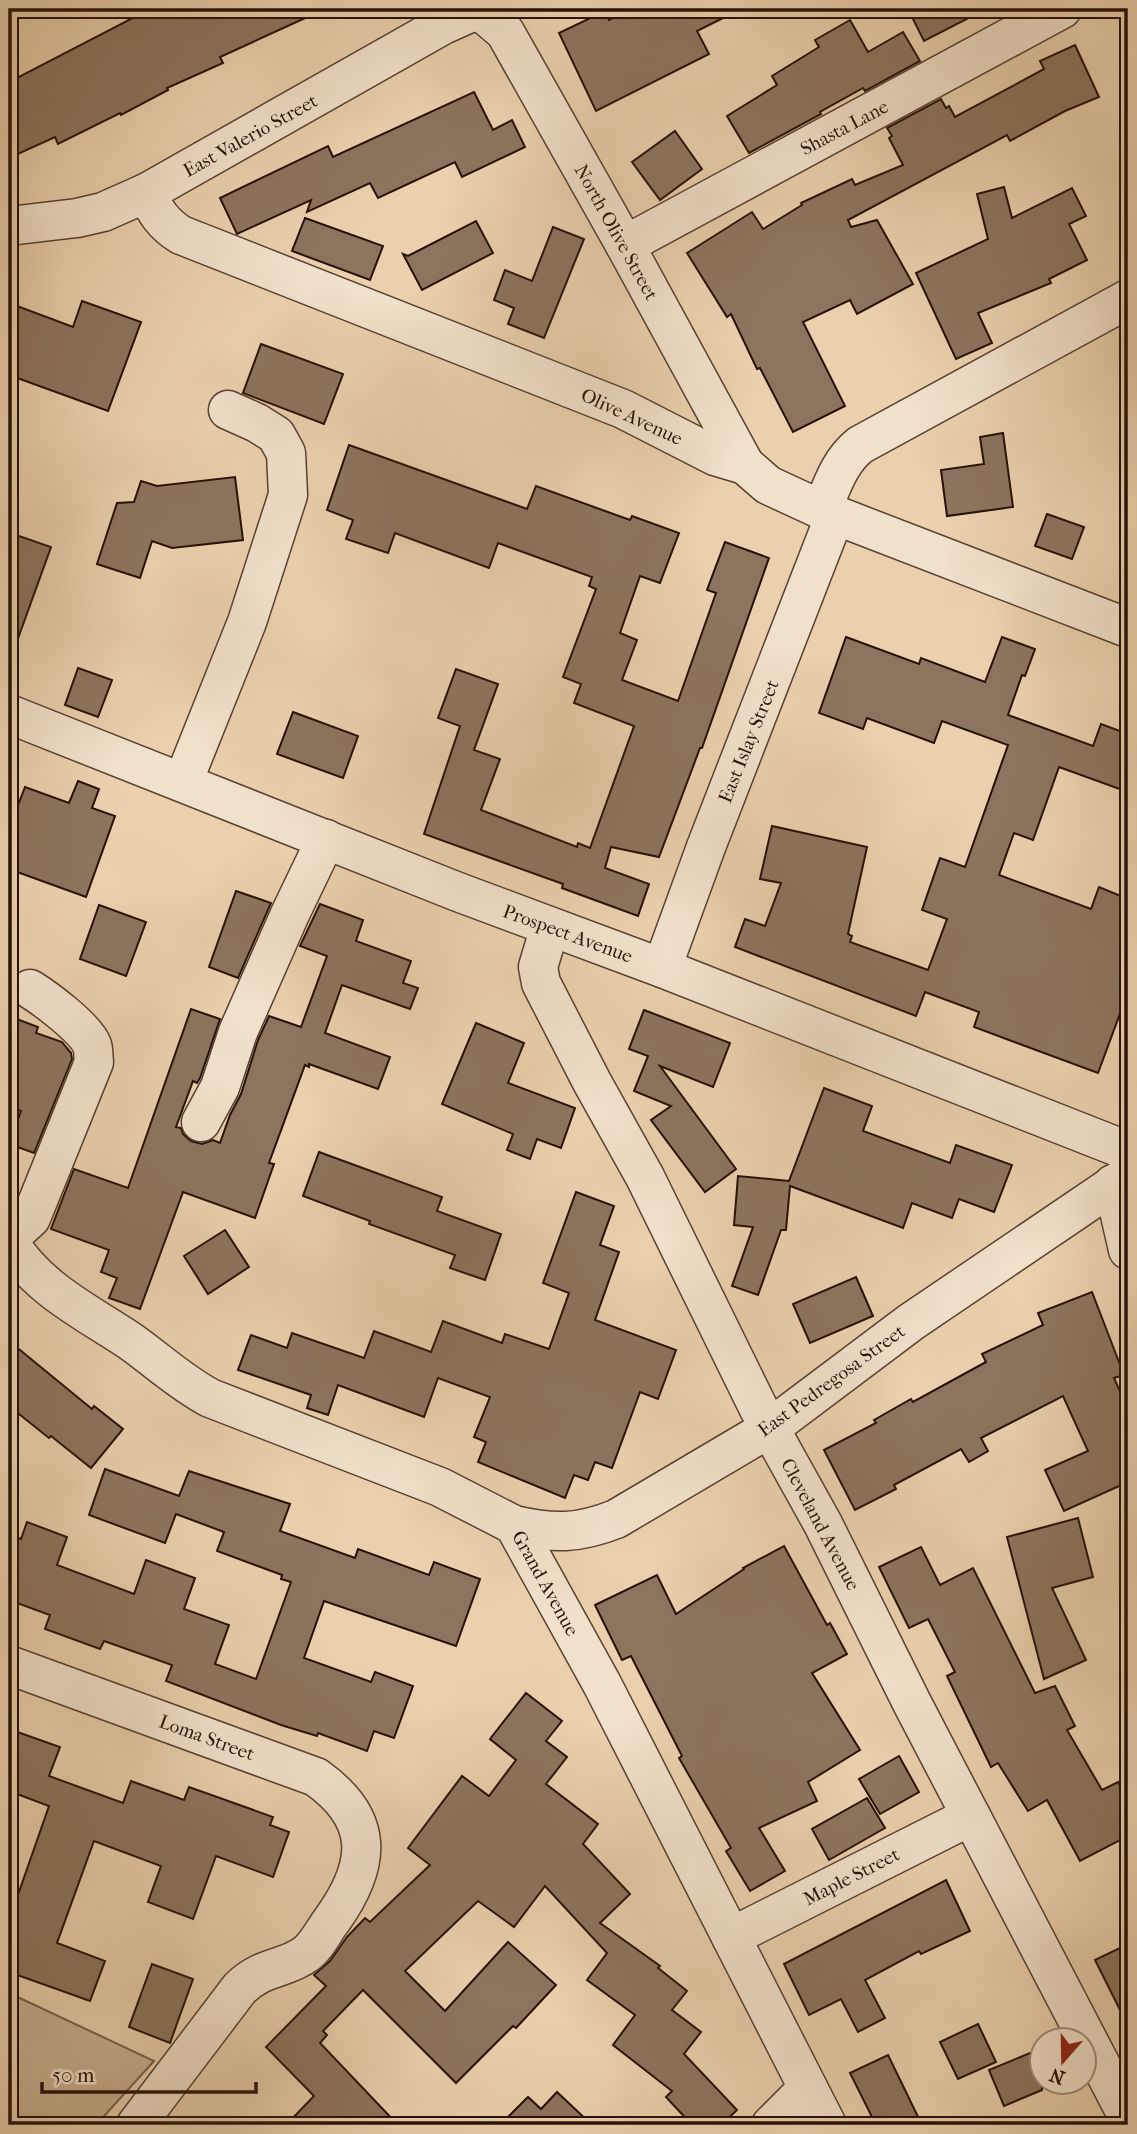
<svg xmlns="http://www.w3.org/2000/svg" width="1137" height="2134" font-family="'IM FELL French Canon',serif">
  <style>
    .green { fill: #c9b091; stroke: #78604c; stroke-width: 2 }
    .building { fill: #8c745e; stroke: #261108; stroke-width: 2 }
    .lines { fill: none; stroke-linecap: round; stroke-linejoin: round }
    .minor-casing { stroke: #574131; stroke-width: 41 }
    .minor { stroke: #f1e0ca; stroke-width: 38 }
    .labels { text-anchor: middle; stroke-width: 5; stroke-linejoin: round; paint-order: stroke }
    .street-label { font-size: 19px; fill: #261108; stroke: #f1e0ca }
  </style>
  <rect width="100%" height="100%" fill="#ead0ad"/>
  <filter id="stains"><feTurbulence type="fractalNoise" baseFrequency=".00286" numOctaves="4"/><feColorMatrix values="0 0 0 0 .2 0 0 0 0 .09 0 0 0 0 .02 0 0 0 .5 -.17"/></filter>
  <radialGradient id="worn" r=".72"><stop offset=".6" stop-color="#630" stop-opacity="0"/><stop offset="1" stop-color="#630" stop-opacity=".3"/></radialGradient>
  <path class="green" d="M9 1993 154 2061 96 2125H9Z"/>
  <g class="building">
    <path d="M150 9H325L220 57 223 63 167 88 168 90 121 115 120 113 58 144 55 137 9 158V82Z"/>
    <path d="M631 9H741L697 31 709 54 596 111 559 33 605 11 609 20Z"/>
    <path d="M908 9H986L924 41Z"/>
    <path d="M850 20 868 52 903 32 920 61 865 91 863 88 820 112 821 114 749 153 727 116 777 85 772 76 819 47 815 40Z"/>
    <path d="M1075 45 1099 97 1065 111 1010 141 1007 135 848 220 851 227 877 220 913 284 857 314 850 300 803 322 845 406 793 432 760 368 757 369 731 314 727 317 687 253 752 212 763 229 802 205 801 203 852 179 855 185 903 165 889 138 892 136 887 128 941 99 946 108 949 106 955 117 1044 69 1040 61Z"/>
    <path d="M474 92 493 130 512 120 525 147 462 177 455 162 378 198 370 183 307 212 311 200 237 234 220 198 328 146 333 157Z"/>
    <path d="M675 131 702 169 660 200 632 162Z"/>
    <path d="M1004 187 1012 218 1072 188 1086 216 1069 224 1087 260 1049 279 1051 283 978 313 992 343 956 359 916 273 988 239 977 194Z"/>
    <path d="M305 218 383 246 370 280 292 251Z"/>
    <path d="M476 221 493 253 422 290 403 254 408 256Z"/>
    <path d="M553 227 584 239 544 338 508 324 514 308 494 300 505 270 532 281Z"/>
    <path d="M82 301 141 322 108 411 9 375V303L73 327Z"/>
    <path d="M261 344 343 374 324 424 243 393Z"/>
    <path d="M1003 433 1013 507 947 516 941 470 984 464 980 437Z"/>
    <path d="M349 445 527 509 536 486 630 520 632 516 679 533 660 583 640 576 620 633 637 640 622 680 678 701 716 593 707 590 725 542 769 558 702 748H700L659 857 611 847 605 868 649 884 638 916 562 888 563 884 424 834 460 726 438 718 456 669 498 684 474 750 500 759 481 810 577 847 578 843 590 848 634 726 574 703 581 684 563 677 596 589 589 586 592 577 498 543 489 568 395 533 388 553 346 539 353 520 327 510Z"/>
    <path d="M235 477 243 540 172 548 152 541 140 578 97 564 117 503 134 502 141 481 157 486Z"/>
    <path d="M1047 514 1084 527 1072 559 1035 546Z"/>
    <path d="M16 535 51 547 12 655H9V556Z"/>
    <path d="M846 637 919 664 921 658 985 682 1002 637 1035 649 1025 676 1022 675 1008 715 1093 746 1101 724 1128 734V792L1059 767 1033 840 1014 833 999 875 1091 909 1099 887 1128 899V992L1098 1073 974 1027 979 1012 925 992 916 1016 735 947 745 919 765 926 781 883 760 879 772 826 867 847 848 934 852 936 850 942 928 970 947 919 922 910 940 858 965 867 1008 745 942 721 934 743 867 718 863 729 819 713Z"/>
    <path d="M78 668 112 680 98 717 65 705Z"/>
    <path d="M293 712 358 736 343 778 277 754Z"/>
    <path d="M78 781 99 789 92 808 115 816 86 897 9 869V811L15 813 25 787 69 803Z"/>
    <path d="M236 891 271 903 238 978 209 967Z"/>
    <path d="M320 904 363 920 356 941 411 961 403 983 418 988 410 1009 342 985 325 1033 390 1057 378 1089 309 1064V1067L305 1065 269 1163 274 1164 255 1218 183 1192 140 1309 109 1298 117 1278 101 1272 109 1250 51 1229 74 1169 128 1188 191 1009 220 1019 200 1078 197 1083 193 1081 176 1127 181 1128 183 1134 191 1141 202 1144 213 1140 220 1143 230 1115 241 1094 258 1040 269 1016 301 1027 327 956 300 946Z"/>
    <path d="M99 905 146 922 126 976 80 959Z"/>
    <path d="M644 1010 730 1043 713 1087 660 1066 736 1169 705 1192 651 1120 671 1106 634 1091 648 1056 629 1049Z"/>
    <path d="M9 1016 38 1027 36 1033 62 1042 71 1053 72 1059 34 1153 9 1144 21 1111 9 1106Z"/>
    <path d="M476 1023 524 1043 508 1083 575 1108 561 1148 537 1139 530 1159 507 1150 513 1134 442 1104Z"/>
    <path d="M824 1088 872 1106 863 1131 950 1163 956 1145 1012 1165 994 1212 959 1199 952 1218 912 1203 903 1228 790 1186 786 1230H781L758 1295 732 1286 753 1227 734 1225 738 1176 789 1181Z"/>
    <path d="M319 1152 442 1197 437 1211 501 1234 485 1280 450 1268 455 1255 369 1224 370 1221 303 1196Z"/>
    <path d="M576 1192 614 1206 600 1245 619 1252 595 1320 676 1350 658 1399 640 1392 612 1468 595 1462 588 1480 574 1475 565 1498 478 1462 486 1442 474 1437 490 1397 438 1378 424 1417 338 1385 328 1415 307 1408 311 1395 238 1370 251 1335 287 1348 292 1333 364 1358 374 1331 431 1352 443 1321 502 1343 505 1334 549 1349 569 1293 543 1283Z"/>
    <path d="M225 1230 249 1267 208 1294 184 1256Z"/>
    <path d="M856 1277 873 1316 810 1343 793 1304Z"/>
    <path d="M1092 1292 1124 1375 1114 1378 1128 1409V1482L1064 1511 1045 1470 1088 1451 1063 1396 981 1438 988 1451 969 1462 961 1449 894 1485 896 1489 855 1510 824 1450 876 1423 874 1420 911 1399 913 1402 986 1362 982 1354 1043 1325 1038 1313Z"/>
    <path d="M9 1341 92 1409 94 1406 123 1429 91 1468 51 1436 49 1438 9 1406Z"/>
    <path d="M105 1469 179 1496 189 1471 290 1504 280 1531 355 1558 358 1549 429 1575 434 1562 480 1579 456 1646 324 1601 304 1658 371 1682 375 1672 413 1686 394 1738 374 1731 367 1751 318 1733 317 1736 281 1725 166 1681 172 1665 104 1641 100 1649 45 1629 50 1615 9 1600V1534L21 1539 27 1522 67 1537 57 1565 134 1594 146 1560 195 1578 184 1609 229 1625 215 1664 256 1679 291 1582 281 1579 282 1575 217 1551 224 1532 176 1514 165 1543 89 1515Z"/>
    <path d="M1078 1518 1093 1577 1052 1588 1086 1660 1044 1679 1007 1537Z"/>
    <path d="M784 1546 827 1625 830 1623 847 1654 812 1673 860 1750 808 1782 817 1801 759 1828 785 1871 750 1891 726 1851 731 1848 679 1758 682 1756 631 1656 622 1660 595 1605 657 1575 676 1614 744 1569 743 1568Z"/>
    <path d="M921 1547 940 1585 973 1568 1035 1693 1055 1686 1075 1726 1067 1730 1102 1790 1118 1782 1128 1801V1836L1080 1861 1047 1800 1028 1811 998 1763 991 1767 947 1676 955 1672 928 1619 909 1628 879 1567Z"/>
    <path d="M526 1693 562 1721 546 1741 567 1757 546 1784 598 1824 583 1844 630 1894 600 1923 660 1966 658 1968 687 1991 672 2010 701 2032 684 2054 737 2110 721 2125H692L666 2097 672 2091 613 2045 635 2015 587 1980 607 1953 545 1886 514 1927 478 1901 405 1971 445 2011 508 1942 556 1985 516 2028 513 2026 456 2083 363 1990 323 2031 327 2035 320 2043 398 2125H286L314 2096 266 2047 326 1986 314 1975 330 1961 347 1937 365 1918 370 1922 430 1865 408 1848 462 1776 489 1796 516 1760 490 1739Z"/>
    <path d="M9 1729 60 1747 49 1776 123 1803 131 1781 184 1800 189 1787 273 1817 270 1825 289 1832 273 1877 216 1856 193 1919 148 1902 161 1866 94 1841 57 1943 105 1961 90 2001 9 1972V1903L14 1906 49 1806 9 1791Z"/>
    <path d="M899 1756 919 1792 880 1814 859 1779Z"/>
    <path d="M867 1798 885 1828 829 1860 812 1829Z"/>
    <path d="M946 1880 970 1931 921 1954 919 1951 865 1980 885 2018 858 2032 841 1999 809 2015 784 1964Z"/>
    <path d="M1128 1944V2026L1095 1960Z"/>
    <path d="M152 1964 193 1979 170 2043 129 2027Z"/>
    <path d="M978 2024 996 2062 958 2079 940 2042Z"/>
    <path d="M1042 2048V2090L1004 2106 989 2070Z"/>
    <path d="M888 2055 922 2125H876L850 2073Z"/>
    <path d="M557 2092 592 2125H500L528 2097 541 2109Z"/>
  </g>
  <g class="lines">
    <defs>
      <g id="minor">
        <path d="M478 9 505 32 625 245 745 465"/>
        <path d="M146 193C156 212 163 224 181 235L623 409 715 456 745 465 768 485 822 510 1128 628"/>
        <path d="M9 226 77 218 103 212 146 193 443 25 479 9"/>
        <path d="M625 245 1062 9"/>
        <path d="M822 510C832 486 839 462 860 445L1128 299"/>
        <path d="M9 714 458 892 662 968 1128 1151"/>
        <path d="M183 782 247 622 288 495 286 453 276 435 257 423 228 410"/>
        <path d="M550 927 538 967 541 983 592 1082 645 1177 759 1409 823 1524 912 1703 1128 2117"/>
        <path d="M662 968 706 847 835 515"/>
        <path d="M201 1122 220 1087 238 1032 290 914 326 839"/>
        <path d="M1113 1184 1128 1250"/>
        <path d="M9 1238 31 1218 94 1062C93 1057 94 1050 92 1045 85 1028 46 999 30 989"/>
        <path d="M9 1242C38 1289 85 1311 130 1341 157 1360 180 1382 210 1398L440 1487 514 1525 602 1684 827 2125"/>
        <path d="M514 1525C554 1534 578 1534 616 1519L770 1428 911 1322 1128 1175"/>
        <path d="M9 1665 316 1777C375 1819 372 1864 332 1920 324 1930 317 1946 306 1954 284 1970 264 1965 240 1988L136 2125"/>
        <path d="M731 1937 971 1816"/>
        <path d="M771 2125 808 2088"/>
      </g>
    </defs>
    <use href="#minor" class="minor-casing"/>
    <use href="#minor" class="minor"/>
  </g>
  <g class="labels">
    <g class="street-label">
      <text transform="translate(844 127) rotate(-28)" y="7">Shasta Lane</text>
      <text transform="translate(250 135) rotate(-29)" y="7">East Valerio Street</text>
      <text transform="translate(617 232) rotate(61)" y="7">North Olive Street</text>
      <text transform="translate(632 416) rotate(25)" y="7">Olive Avenue</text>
      <text transform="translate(748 741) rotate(-68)" y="7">East Islay Street</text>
      <text transform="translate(568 933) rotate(20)" y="7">Prospect Avenue</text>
      <text transform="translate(831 1380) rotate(-36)" y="7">East Pedregosa Street</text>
      <text transform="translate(821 1524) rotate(62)" y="7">Cleveland Avenue</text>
      <text transform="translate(546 1583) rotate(61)" y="7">Grand Avenue</text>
      <text transform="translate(207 1737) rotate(20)" y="7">Loma Street</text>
      <text transform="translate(851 1876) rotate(-27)" y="7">Maple Street</text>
    </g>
  </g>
  <rect width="1137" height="2134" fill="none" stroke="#ead0ad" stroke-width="35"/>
  <rect x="10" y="10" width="1116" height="2113" fill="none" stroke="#261108" stroke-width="3.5"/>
  <rect x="18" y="18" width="1102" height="2099" fill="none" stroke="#261108" stroke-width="2"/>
  <g transform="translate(1063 2061) rotate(200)"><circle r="33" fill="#f1e0ca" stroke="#a08d7c" stroke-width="2"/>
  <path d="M0-5L12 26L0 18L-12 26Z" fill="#8f2418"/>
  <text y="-10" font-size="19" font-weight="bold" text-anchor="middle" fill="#261108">N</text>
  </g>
  <path d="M42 2082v10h214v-10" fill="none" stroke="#261108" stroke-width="3.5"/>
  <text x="52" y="2082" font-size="21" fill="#261108" stroke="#f1e0ca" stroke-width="5" paint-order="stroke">50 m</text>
  <rect width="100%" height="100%" filter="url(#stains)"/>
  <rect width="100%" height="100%" fill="url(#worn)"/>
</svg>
